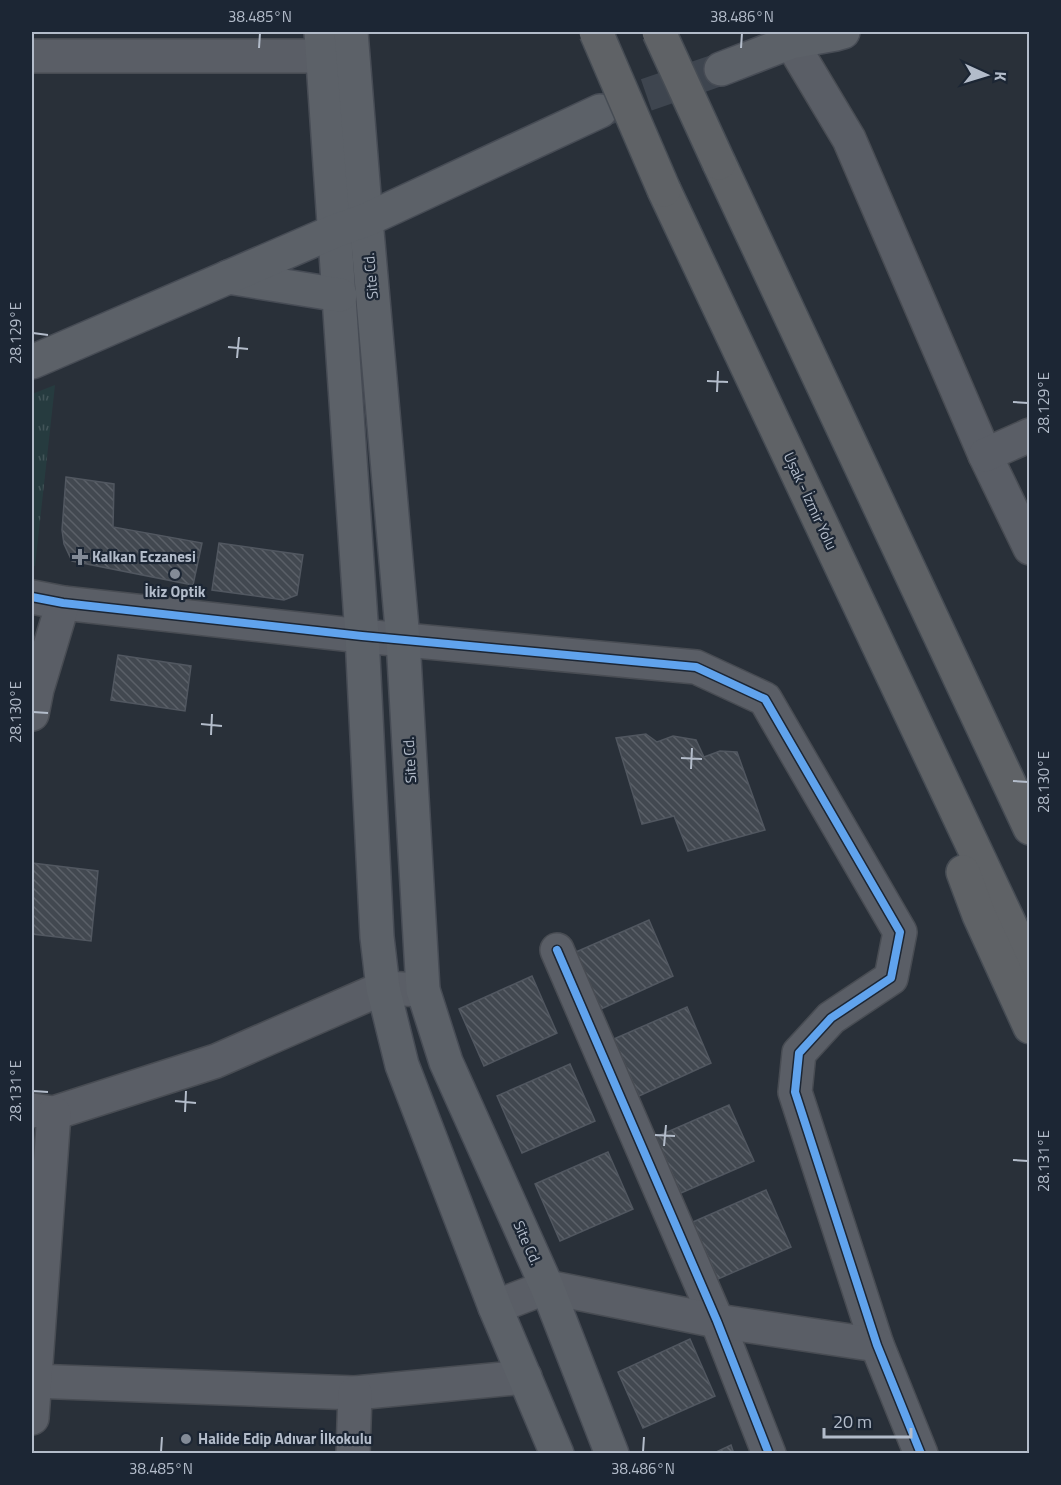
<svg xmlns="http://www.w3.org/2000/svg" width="1061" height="1485" font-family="'Titillium Web',sans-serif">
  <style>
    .park { fill: url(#park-tufts) }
    .building { fill: url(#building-back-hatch); stroke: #515760; stroke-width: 1.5 }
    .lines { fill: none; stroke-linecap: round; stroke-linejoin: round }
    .major-tunnel { stroke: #3e454f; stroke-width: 33; stroke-dasharray: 33 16; stroke-linecap: butt }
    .minor-casing { stroke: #484c53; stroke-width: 36 }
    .major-casing { stroke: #474c55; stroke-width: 36 }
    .highway-casing { stroke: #464c54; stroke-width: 36 }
    .minor { stroke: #5a5e66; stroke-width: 33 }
    .major { stroke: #5c6168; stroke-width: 33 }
    .highway { stroke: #5f6266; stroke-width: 33 }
    .highway-bridge-casing { stroke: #464c54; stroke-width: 36; stroke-linecap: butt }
    .highway-bridge { stroke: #5f6266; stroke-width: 33 }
    .cycleway-casing { stroke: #1c2634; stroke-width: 11 }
    .cycleway { stroke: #60a3ed; stroke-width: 8 }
    .ticks { fill: none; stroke: #b3bcca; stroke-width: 2 }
    .poi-dot { fill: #838b97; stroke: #1c2634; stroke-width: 2 }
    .labels { text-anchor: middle; stroke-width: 4.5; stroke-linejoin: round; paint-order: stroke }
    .street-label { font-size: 15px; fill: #b3bcca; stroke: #1c2634 }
    .poi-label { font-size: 15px; font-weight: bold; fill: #b3bcca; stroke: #1c2634; text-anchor: start }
    .neatline { fill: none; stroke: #b3bcca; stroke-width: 2 }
    .ticks-label { font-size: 15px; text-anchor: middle; fill: #b3bcca }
  </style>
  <defs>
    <pattern id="park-tufts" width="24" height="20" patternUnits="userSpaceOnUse" patternTransform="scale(1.5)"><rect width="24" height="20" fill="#263b3f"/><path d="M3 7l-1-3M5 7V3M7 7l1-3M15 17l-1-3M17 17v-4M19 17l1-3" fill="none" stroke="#435559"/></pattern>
    <pattern id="building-back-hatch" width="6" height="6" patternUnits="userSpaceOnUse" patternTransform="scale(1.5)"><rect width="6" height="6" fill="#424850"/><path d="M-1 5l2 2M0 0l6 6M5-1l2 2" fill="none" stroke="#5b6068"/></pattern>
  </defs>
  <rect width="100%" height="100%" fill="#293039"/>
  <path class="park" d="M55 385 35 566H32V394Z"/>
  <g class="building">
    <path d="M66 477 114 484 113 527 202 543 193 585 72 561 64 544 62 530Z"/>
    <path d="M219 543 303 555 297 595 284 600 212 590Z"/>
    <path d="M118 655 191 666 185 711 111 700Z"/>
    <path d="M646 734 657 742 673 736 696 740 704 757 720 751 737 752 765 830 688 851 674 816 642 824 616 738Z"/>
    <path d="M32 863 98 871 91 941 32 934Z"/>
    <path d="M649 920 673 976 601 1009 576 952Z"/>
    <path d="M532 976 557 1033 484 1066 459 1009Z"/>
    <path d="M687 1007 711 1063 639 1096 614 1039Z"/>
    <path d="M570 1064 595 1121 522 1153 497 1096Z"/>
    <path d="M729 1105 754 1161 681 1193 656 1137Z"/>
    <path d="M608 1152 633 1209 560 1241 535 1184Z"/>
    <path d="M766 1190 791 1247 718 1279 693 1222Z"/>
    <path d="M690 1339 715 1396 643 1428 618 1372Z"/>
    <path d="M731 1445 734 1454H712Z"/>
  </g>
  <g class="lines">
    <path class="major-tunnel" d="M600 111 721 69"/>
    <defs>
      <g id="minor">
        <path d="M785 32 791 42 849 139 985 455 1030 548"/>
        <path d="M32 56H323"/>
        <path d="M985 455 1030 435"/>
        <path d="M32 597 63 603 362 636 696 667 765 699 900 932 891 978 831 1018 799 1053 795 1092 877 1345 921 1454"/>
        <path d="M32 714 37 689 63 603"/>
        <path d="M557 950 717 1321 769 1454"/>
        <path d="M32 1110 54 1113 216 1061 383 988 423 990"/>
        <path d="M495 1307 547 1287 717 1321 877 1345"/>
        <path d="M32 1381 355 1393 525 1377"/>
        <path d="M32 1418 54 1113"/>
        <path d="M353 1454 355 1393"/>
      </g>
      <g id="major">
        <path d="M321 32 362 636 377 937 383 988 402 1065 495 1307 557 1454"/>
        <path d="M351 32 366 220 403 640 423 990 446 1062 547 1287 612 1454"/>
        <path d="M721 69 791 42 836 34 843 32"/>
        <path d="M228 277 340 295"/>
        <path d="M32 362 335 231 366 220 600 111"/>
      </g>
      <g id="highway">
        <path d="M719 163 1030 828"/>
        <path d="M664 190 1030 967"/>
        <path d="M963 872 979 915 1030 1027"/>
      </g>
    </defs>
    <use href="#minor" class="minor-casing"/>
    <use href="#major" class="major-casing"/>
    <use href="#highway" class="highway-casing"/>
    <use href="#minor" class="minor"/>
    <use href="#major" class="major"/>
    <use href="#highway" class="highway"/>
    <defs>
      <g id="highway-bridge">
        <path d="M596 32 664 190"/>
        <path d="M659 32 719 163"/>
      </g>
    </defs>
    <use href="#highway-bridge" class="highway-bridge-casing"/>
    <use href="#highway-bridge" class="highway-bridge"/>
    <defs>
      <g id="cycleway">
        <path d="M32 597 63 603 362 636 696 667 765 699 900 932 891 978 831 1018 799 1053 795 1092 877 1345 921 1454"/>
        <path d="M557 950 717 1321 769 1454"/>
      </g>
    </defs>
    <use href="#cycleway" class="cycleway-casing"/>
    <use href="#cycleway" class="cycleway"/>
  </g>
  <path class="ticks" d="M259 48 260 33M741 48 742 33M33 333 48 335M228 347 248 349M237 358 239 337M707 381 728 382M717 392 718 371M1013 402 1028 403M33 712 48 713M201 724 222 726M211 735 212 714M681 758 702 759M691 769 692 748M1013 781 1028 782M33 1091 48 1092M175 1101 196 1103M185 1112 186 1091M655 1135 675 1136M664 1146 666 1125M1013 1160 1028 1161M161 1452 162 1437M643 1452 644 1437"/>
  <g class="poi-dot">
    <path d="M77 548h6v6h6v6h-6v6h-6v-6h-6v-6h6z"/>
    <circle cx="175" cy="574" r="6"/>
    <circle cx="186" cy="1439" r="6"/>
  </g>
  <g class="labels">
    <g class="street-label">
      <text transform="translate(371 276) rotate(-95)" y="5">Site Cd.</text>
      <text transform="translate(810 501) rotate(65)" y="5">Uşak - İzmir Yolu</text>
      <text transform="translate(410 760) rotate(-93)" y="5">Site Cd.</text>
      <text transform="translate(527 1243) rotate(66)" y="5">Site Cd.</text>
    </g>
    <g class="poi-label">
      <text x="92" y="562">Kalkan Eczanesi</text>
      <text x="175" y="597" text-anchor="middle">İkiz Optik</text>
      <text x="198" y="1444">Halide Edip Adıvar İlkokulu</text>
    </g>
  </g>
  <rect width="1061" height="1485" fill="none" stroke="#1c2634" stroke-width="66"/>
  <g transform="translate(986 75) rotate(94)" stroke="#1c2634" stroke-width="4.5" paint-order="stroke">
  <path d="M0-4.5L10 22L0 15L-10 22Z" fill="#b3bcca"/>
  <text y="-9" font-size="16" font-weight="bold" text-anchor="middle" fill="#b3bcca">K</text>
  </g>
  <path d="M824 1428v9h87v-9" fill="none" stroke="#b3bcca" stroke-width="3"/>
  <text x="833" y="1428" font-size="18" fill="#b3bcca" stroke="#1c2634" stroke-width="4.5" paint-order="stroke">20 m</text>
  <rect x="33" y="33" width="995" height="1419" class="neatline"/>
  <g class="ticks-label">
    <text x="260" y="22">38.485°N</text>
    <text x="742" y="22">38.486°N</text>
    <text transform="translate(16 333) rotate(-90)" y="5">28.129°E</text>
    <text transform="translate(1044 403) rotate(-90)" y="5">28.129°E</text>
    <text transform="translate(16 712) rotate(-90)" y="5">28.130°E</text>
    <text transform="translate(1044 782) rotate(-90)" y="5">28.130°E</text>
    <text transform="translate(16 1091) rotate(-90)" y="5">28.131°E</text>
    <text transform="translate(1044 1161) rotate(-90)" y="5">28.131°E</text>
    <text x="161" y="1474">38.485°N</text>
    <text x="643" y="1474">38.486°N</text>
  </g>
</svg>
